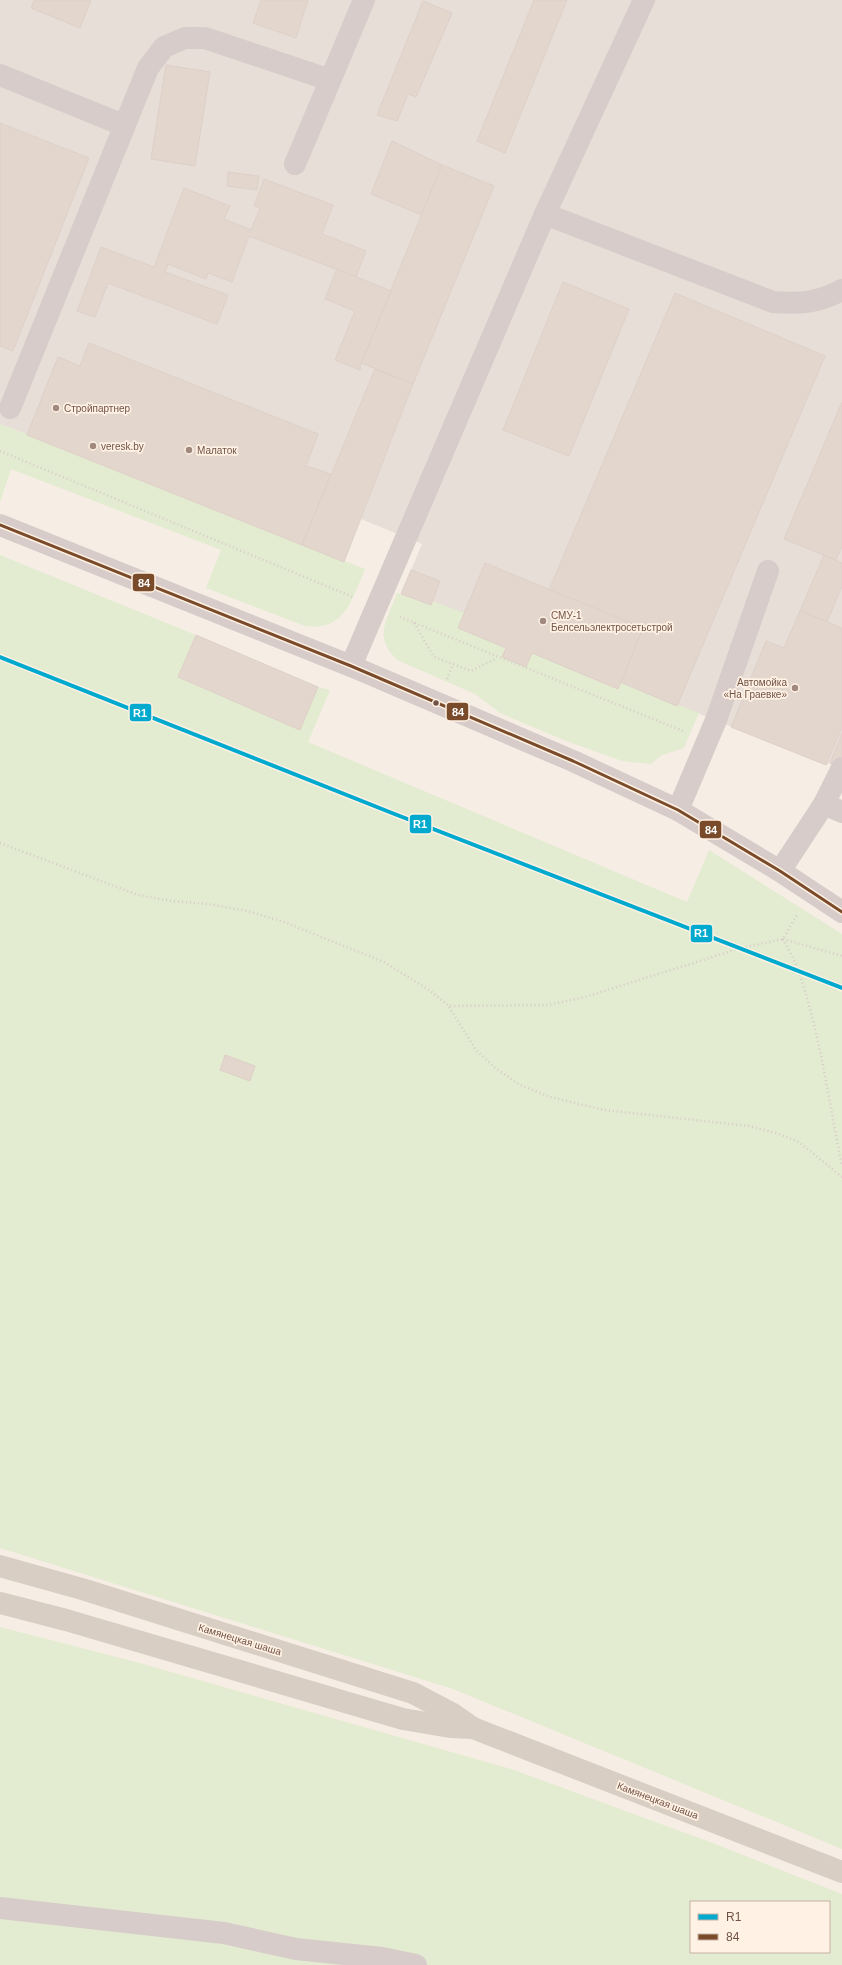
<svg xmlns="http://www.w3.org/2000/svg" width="842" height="1965" font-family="Arial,sans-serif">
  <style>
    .industrial { fill: #e7ded7 }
    .green { fill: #e3ebd0; fill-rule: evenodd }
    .building { fill: #e2d6cd; stroke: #ded0c8 }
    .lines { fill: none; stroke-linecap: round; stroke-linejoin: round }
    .path { stroke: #d7ccc8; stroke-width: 2.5; stroke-dasharray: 1 3; stroke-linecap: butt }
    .minor { stroke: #d7ccc9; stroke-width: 22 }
    .major { stroke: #d9cec4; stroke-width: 22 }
    .bus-1-casing { stroke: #fff2e4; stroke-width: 6 }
    .bus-1 { stroke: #7a4b2a; stroke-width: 3 }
    .rail-1-casing { stroke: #fff2e4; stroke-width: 7 }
    .rail-1 { stroke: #00a9ce; stroke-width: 4 }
    .poi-dot { fill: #a0897e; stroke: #fff2e4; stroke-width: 1.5 }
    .bus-dot { fill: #715247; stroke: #fff2e4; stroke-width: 1.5 }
    .labels { text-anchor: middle; stroke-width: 3.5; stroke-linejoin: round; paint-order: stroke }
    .poi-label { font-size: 10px; fill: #715247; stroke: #fff2e4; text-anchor: start }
    .street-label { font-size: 10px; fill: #715247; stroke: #fff2e4 }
    .line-badge { stroke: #fff2e4; stroke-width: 1.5 }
    .badge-label { font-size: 11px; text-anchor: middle; font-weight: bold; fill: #fff }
  </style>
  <rect width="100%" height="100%" fill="#f6eee5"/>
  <path class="industrial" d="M0 0H842V769L830 763 826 765 621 682 526 667 506 648 458 628 464 614 432 601 431 605 401 594 422 544 361 519 413 384 375 369 302 545 0 424Z"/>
  <g class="green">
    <path d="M0 424 365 569C352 599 345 632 305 626L206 588 221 550 11 469 0 502Z"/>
    <path d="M0 555 196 635 178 677 300 729 318 687 330 690 308 742 687 902 709 850 842 934V1849L453 1689 0 1548Z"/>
    <path d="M397 593 430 605 432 601 465 613 458 628 506 648 532 653 617 689 620 682 699 713 684 748 662 755 651 764 622 761 566 741 500 713 475 694 399 661C372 639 387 620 397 593Z"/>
    <path d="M0 1627 136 1662 514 1770 710 1842 842 1894V1965H0ZM691 1902H829V1952H691Z"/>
  </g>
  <g class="building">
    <path d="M34 0H91L80 28 31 8Z"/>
    <path d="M261 0H308L296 38 253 23Z"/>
    <path d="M534 0H567L505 153 477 141Z"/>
    <path d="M423 1 452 13 416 97 408 94 397 121 377 115Z"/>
    <path d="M166 65 210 72 195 166 151 159Z"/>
    <path d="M0 123 89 158 13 351 0 346Z"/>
    <path d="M392 141 442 165 422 215 371 194Z"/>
    <path d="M442 165 494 186 413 384 361 363Z"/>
    <path d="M228 172 259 176 257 190 227 186Z"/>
    <path d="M264 179 333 205 322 234 366 251 356 277 249 236 232 282 208 273 206 279 168 264 165 272 228 295 217 324 108 283 95 317 77 311 101 247 154 267 184 188 230 206 224 219 251 230 260 208 254 206Z"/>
    <path d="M337 269 391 291 361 363 360 370 335 360 355 311 325 299Z"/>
    <path d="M563 282 629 309 569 456 503 430Z"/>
    <path d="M675 293 825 356 677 706 620 682 643 628 549 590Z"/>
    <path d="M89 343 318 434 306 466 331 474 302 545 27 435 58 357 80 366Z"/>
    <path d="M375 369 413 384 344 562 302 545Z"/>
    <path d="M842 402V546L836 560 784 539Z"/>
    <path d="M824 555 842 563V586L827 622 800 611Z"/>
    <path d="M485 563 643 628 618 689 532 653 526 667 502 657 506 648 458 628Z"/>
    <path d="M411 570 440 581 431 605 401 594Z"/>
    <path d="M800 611 842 628V727L826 765 731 727 766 641 784 648Z"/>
    <path d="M196 635 318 687 300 730 178 677Z"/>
    <path d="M842 733V769L830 763Z"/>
    <path d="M225 1055 255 1066 250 1081 220 1070Z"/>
  </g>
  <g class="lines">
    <g class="path">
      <path d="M0 451 353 597"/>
      <path d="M400 617 683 731"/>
      <path d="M414 623 434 657 471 671 497 658"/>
      <path d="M447 679 453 664"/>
      <path d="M0 843 138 895 172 901 208 904 247 911 284 922 384 962 429 990 449 1006 548 1005 585 997 741 948 783 939 797 915"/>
      <path d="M783 939C788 949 795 960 799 972 820 1034 829 1102 842 1166"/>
      <path d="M783 939 842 956"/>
      <path d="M449 1007 476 1050 494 1067 520 1085 550 1097 604 1110 749 1126 776 1133 799 1142 842 1177"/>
    </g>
    <g class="minor">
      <path d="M0 75 123 125"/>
      <path d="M295 164 364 0"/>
      <path d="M545 214 773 302C800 304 818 303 842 290"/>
      <path d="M10 408 148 68 164 47 185 38H205L330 80"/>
      <path d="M0 525 351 666 573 761 678 810 780 871 842 912"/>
      <path d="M351 666 545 214 644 0"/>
      <path d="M824 804 842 768"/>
      <path d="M678 810 716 720 768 571"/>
      <path d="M780 871 824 804 842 812"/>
      <path d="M0 1908 224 1933 296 1949 382 1958 416 1965"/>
    </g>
    <g class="major">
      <path d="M0 1566 82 1589 413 1693 453 1714 473 1728 842 1872"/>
      <path d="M0 1603 66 1620 403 1719 450 1727 473 1728"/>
    </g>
    <defs>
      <path id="bus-1" d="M0 525 351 666 573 761 678 810 780 871 842 912"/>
    </defs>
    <use href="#bus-1" class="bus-1-casing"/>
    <use href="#bus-1" class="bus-1"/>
    <defs>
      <path id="rail-1" d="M0 657 392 813 842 988"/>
    </defs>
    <use href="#rail-1" class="rail-1-casing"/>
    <use href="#rail-1" class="rail-1"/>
  </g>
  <g class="poi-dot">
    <circle cx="56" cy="408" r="4"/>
    <circle cx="93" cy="446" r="4"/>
    <circle cx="189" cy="450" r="4"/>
    <circle cx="543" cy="621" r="4"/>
    <circle cx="795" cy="688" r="4"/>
  </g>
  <circle class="bus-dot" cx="436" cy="703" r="3.5"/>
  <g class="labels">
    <g class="poi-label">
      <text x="64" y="412">Стройпартнер</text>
      <text x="101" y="450">veresk.by</text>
      <text x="197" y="454">Малаток</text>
      <text x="551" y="619">СМУ-1<tspan x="551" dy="12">Белсельэлектросетьстрой</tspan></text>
      <text x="787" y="686" text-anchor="end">Автомойка<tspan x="787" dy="12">«На Граевке»</tspan></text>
    </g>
    <g class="street-label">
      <text transform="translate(240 1639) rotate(17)" y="4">Камянецкая шаша</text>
      <text transform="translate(658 1800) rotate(21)" y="4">Камянецкая шаша</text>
    </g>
  </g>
  <g class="line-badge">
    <rect x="132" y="573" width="23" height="19" rx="4" fill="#7a4b2a"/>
    <rect x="446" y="702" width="23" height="19" rx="4" fill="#7a4b2a"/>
    <rect x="129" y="703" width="23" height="19" rx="4" fill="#00a9ce"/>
    <rect x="409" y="814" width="23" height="20" rx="4" fill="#00a9ce"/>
    <rect x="699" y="820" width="23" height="19" rx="4" fill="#7a4b2a"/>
    <rect x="690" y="924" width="23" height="19" rx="4" fill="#00a9ce"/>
  </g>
  <g class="badge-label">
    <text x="144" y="587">84</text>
    <text x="458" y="716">84</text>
    <text x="140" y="717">R1</text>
    <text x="420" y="828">R1</text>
    <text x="711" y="834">84</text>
    <text x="701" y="937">R1</text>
  </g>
  <rect x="690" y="1901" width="140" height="52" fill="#fff2e4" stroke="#c6b2a5"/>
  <rect x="698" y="1914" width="20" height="6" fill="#00a9ce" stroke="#c6b2a5"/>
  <text x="726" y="1921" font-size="12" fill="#715247">R1</text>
  <rect x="698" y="1934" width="20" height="6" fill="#7a4b2a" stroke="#c6b2a5"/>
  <text x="726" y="1941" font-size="12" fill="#715247">84</text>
</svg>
